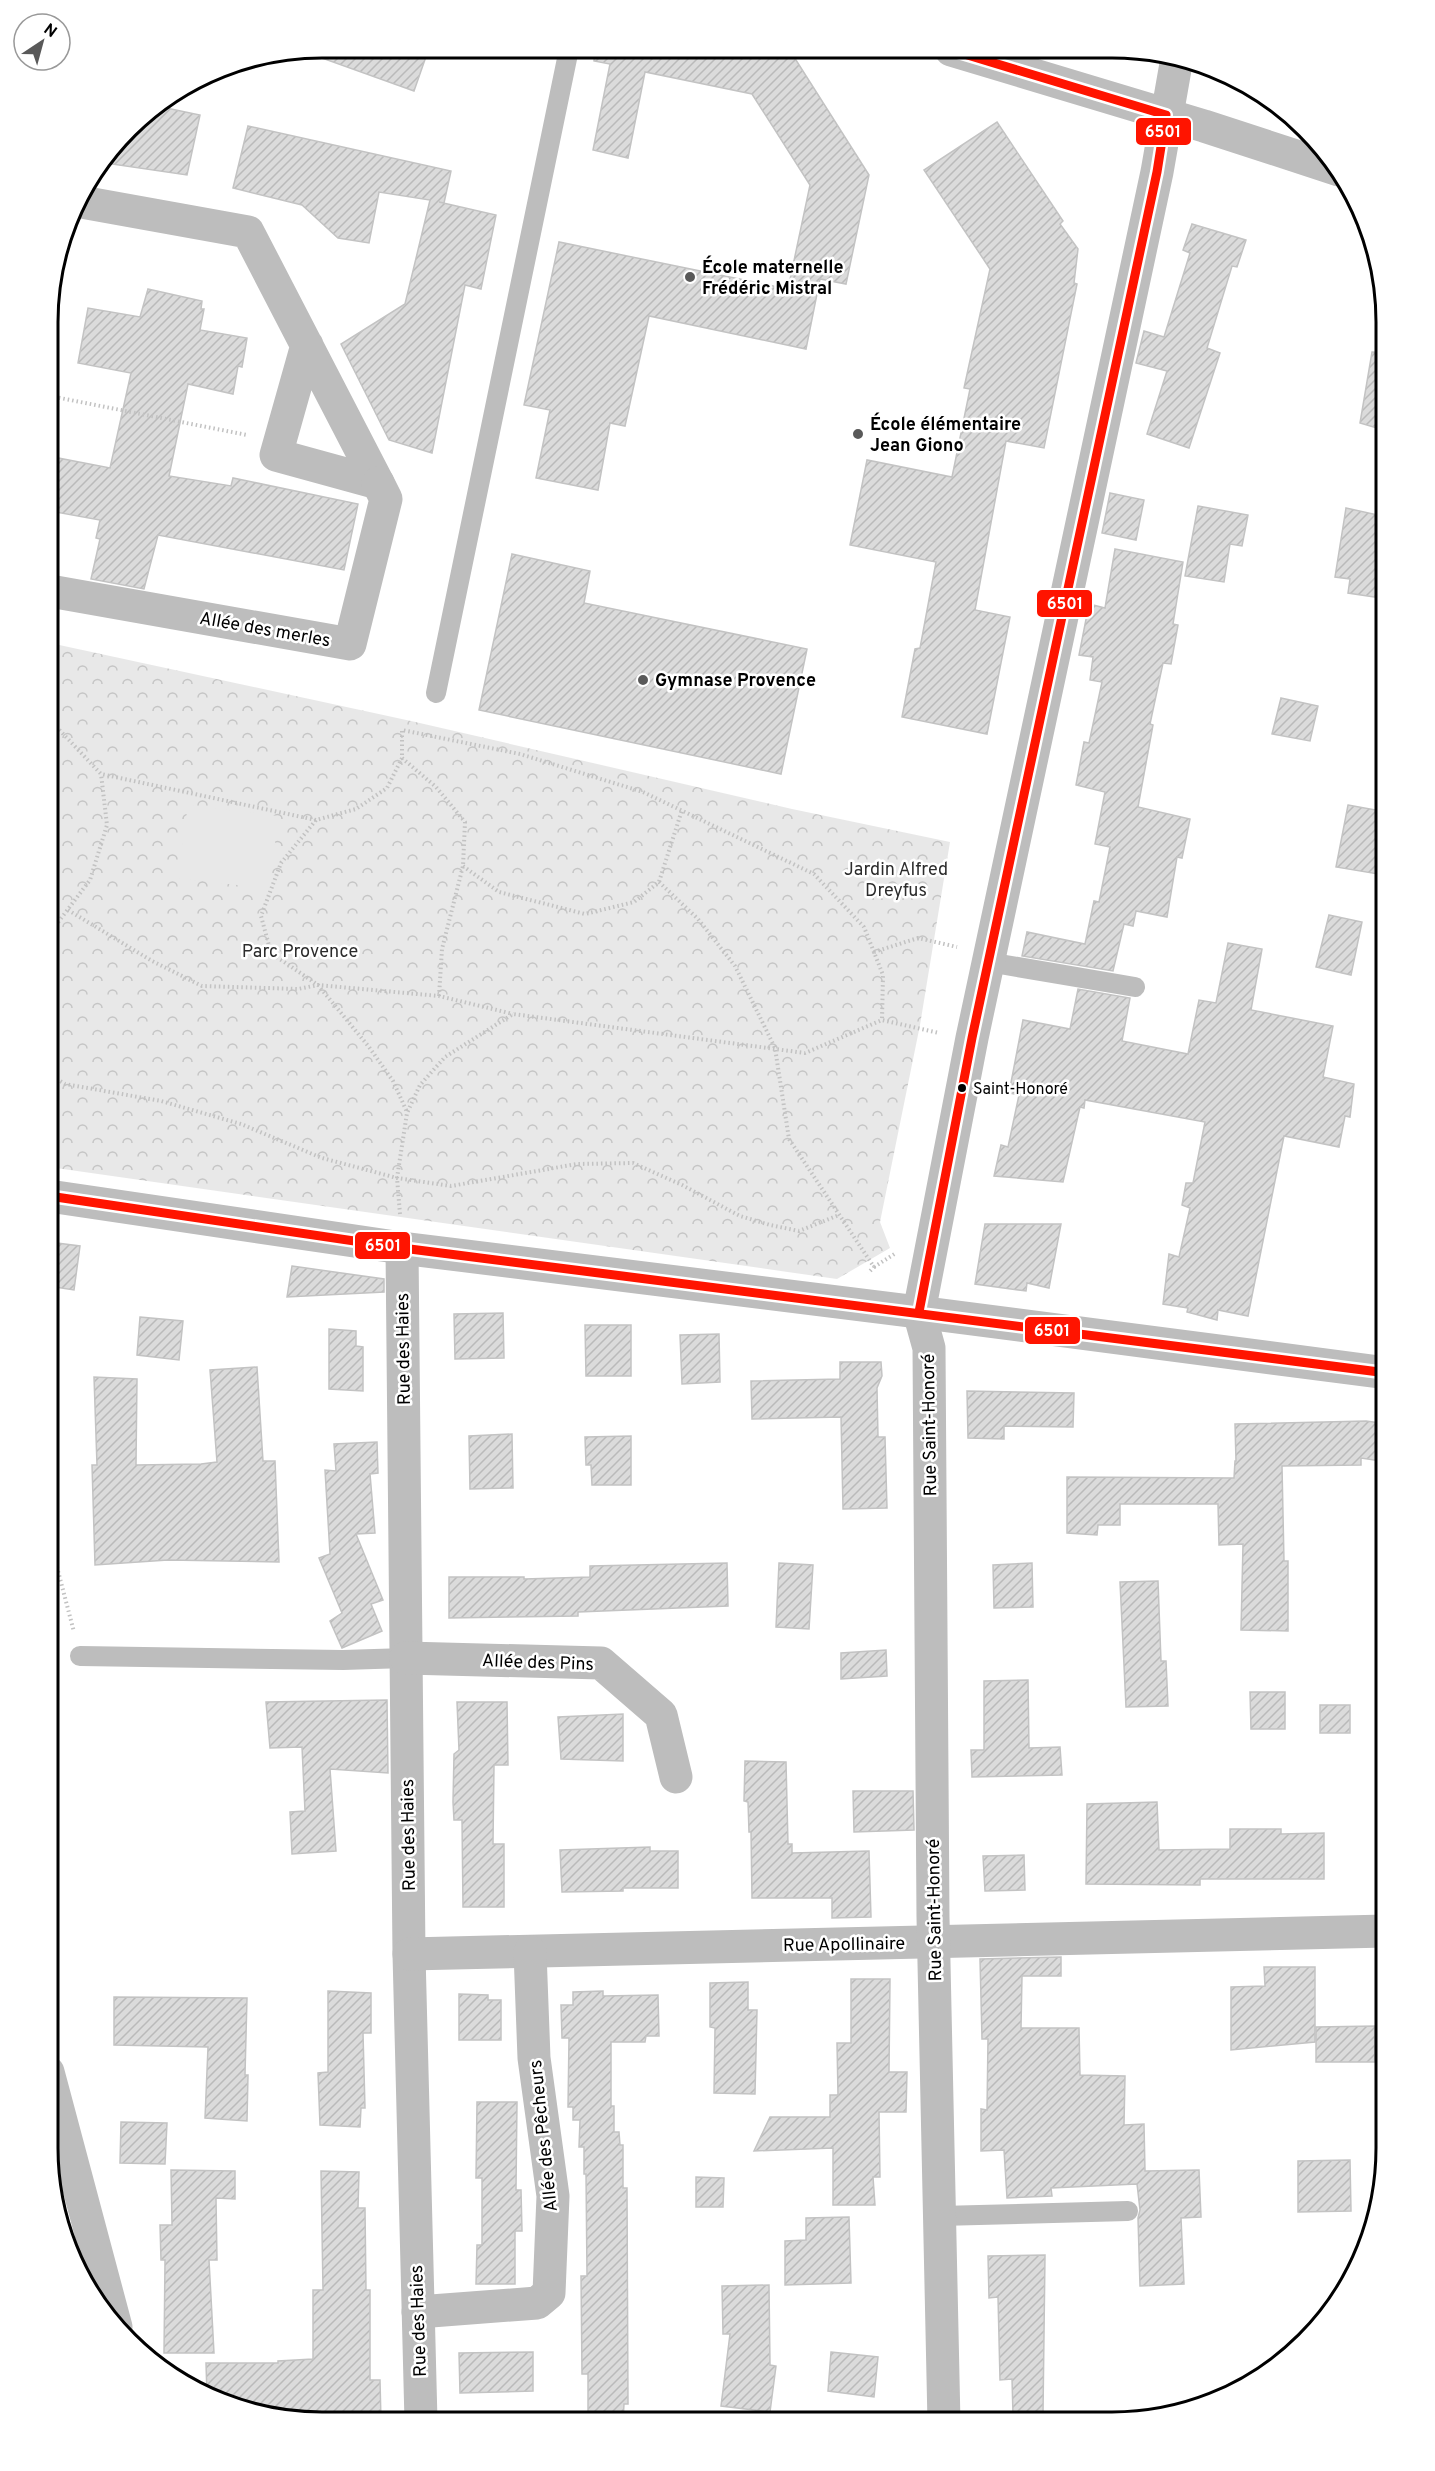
<svg xmlns="http://www.w3.org/2000/svg" width="1435" height="2471" font-family="Overpass,sans-serif">
  <style>
    .forest { fill: url(#forest-crowns) }
    .pitch { fill: #e8e8e8 }
    .building { fill: url(#building-hatch); stroke: #c3c3c3; stroke-width: 1.5 }
    .lines { fill: none; stroke-linecap: round; stroke-linejoin: round }
    .path { stroke: #c2c2c2; stroke-width: 4; stroke-dasharray: 1.5 3; stroke-linecap: butt }
    .service { stroke: #bdbdbd; stroke-width: 20 }
    .minor { stroke: #bdbdbd; stroke-width: 33 }
    .bus-1-casing { stroke: #fff; stroke-width: 14 }
    .bus-1 { stroke: #ff1400; stroke-width: 9 }
    .poi-dot { fill: #595959; stroke: #fff; stroke-width: 2 }
    .bus-dot { fill: #000; stroke: #fff; stroke-width: 2 }
    .labels { text-anchor: middle; stroke-width: 5; stroke-linejoin: round; paint-order: stroke }
    .bus-label { font-size: 16px; fill: #000; stroke: #fff; text-anchor: start }
    .poi-label { font-size: 18px; font-weight: bold; fill: #000; stroke: #fff; text-anchor: start }
    .street-label { font-size: 18px; fill: #000; stroke: #fff }
    .park-label { font-size: 18px; fill: #2c2c2c; stroke: #fff }
    .rim { fill: none; stroke: #000; stroke-width: 3 }
    .line-badge { stroke: #fff; stroke-width: 2 }
    .badge-label { font-size: 16px; text-anchor: middle; font-weight: bold; fill: #fff }
  </style>
  <defs>
    <pattern id="forest-crowns" width="20" height="18" patternUnits="userSpaceOnUse" patternTransform="scale(1.5)"><rect width="20" height="18" fill="#e8e8e8"/><path d="M2 6a3 3 0 1 1 6 0M12 15a3 3 0 1 1 6 0" fill="none" stroke="#c5c5c5"/></pattern>
    <pattern id="building-hatch" width="6" height="6" patternUnits="userSpaceOnUse" patternTransform="scale(1.5)"><rect width="6" height="6" fill="#dbdbdb"/><path d="M-1 1l2-2M0 6l6-6M5 7l2-2" fill="none" stroke="#bababa"/></pattern>
  </defs>
  <rect width="100%" height="100%" fill="#fff"/>
  <path class="forest" d="M50 643 411 721 792 809 950 842 920 1025 880 1222 890 1248 837 1279 49 1167Z"/>
  <path class="pitch" d="M188 805 278 816 270 889 177 878Z"/>
  <g class="building">
    <path d="M322 48H429L414 91 305 52Z"/>
    <path d="M595 49H789L869 175 846 284 820 279 806 349 649 316 625 426 610 423 598 490 536 478 550 410 524 405 559 242 788 289 810 185 752 94 645 72 628 158 593 150 610 64 594 61Z"/>
    <path d="M157 106 200 115 187 175 105 163 141 116Z"/>
    <path d="M997 122 1063 221 1060 224 1078 249 1074 283 1077 284 1044 448 1006 441 975 610 1010 617 987 734 902 717 915 649 920 648 936 562 850 545 867 460 952 477 970 389 964 388 990 269 924 170Z"/>
    <path d="M248 126 451 171 444 203 439 202 496 215 481 289 465 285 432 453 389 440 341 344 405 304 430 200 379 192 369 243 338 238 302 205 233 188Z"/>
    <path d="M1192 224 1246 240 1237 267 1232 266 1207 348 1220 353 1189 448 1147 434 1167 371 1136 363 1144 331 1164 337 1190 253 1183 250Z"/>
    <path d="M148 289 202 301 201 309H204L200 330 247 338 242 367 238 366 233 394 188 384 169 476 231 486 233 478 358 504 344 570 158 535 144 589 91 579 100 539 96 538 100 520 50 511 58 458 110 468 131 373 78 363 88 308 140 317Z"/>
    <path d="M1372 352 1387 353V431L1360 423Z"/>
    <path d="M1110 493 1144 500 1136 540 1102 533Z"/>
    <path d="M1198 506 1248 515 1242 546 1230 544 1224 582 1185 576Z"/>
    <path d="M1346 508 1387 517V599L1348 593 1350 579 1335 577Z"/>
    <path d="M1115 549 1183 562 1173 624 1178 625 1171 664 1163 663 1150 724 1153 725 1138 807 1190 819 1182 858 1177 857 1167 917 1136 911 1133 926 1124 924 1113 971 1022 956 1027 932 1085 944 1094 901 1099 902 1110 847 1095 844 1105 792 1076 785 1084 742 1089 743 1102 682 1090 680 1093 657 1079 655 1089 604 1105 608Z"/>
    <path d="M512 554 590 571 584 603 807 649 781 774 479 710Z"/>
    <path d="M1281 698 1318 706 1310 741 1272 734Z"/>
    <path d="M1348 805 1387 812 1378 874 1336 867Z"/>
    <path d="M1329 915 1362 922 1351 975 1316 967Z"/>
    <path d="M1228 943 1262 949 1251 1010 1333 1026 1323 1077 1354 1084 1350 1117 1345 1116 1339 1147 1284 1136 1248 1316 1218 1310 1217 1320 1187 1312 1188 1308 1163 1304 1169 1254 1179 1257 1190 1208 1182 1205 1186 1183H1193L1205 1122 1085 1100 1084 1108 1080 1107 1063 1182 994 1176 1001 1145 1008 1147 1019 1095 1009 1093 1023 1020 1070 1029 1078 989 1130 998 1122 1041 1188 1054 1199 1000 1216 1003Z"/>
    <path d="M985 1224H1061L1049 1288 1027 1283 1026 1291 975 1284Z"/>
    <path d="M49 1242 80 1246 74 1290 49 1286Z"/>
    <path d="M292 1266 384 1279V1292L287 1297Z"/>
    <path d="M503 1313 504 1358 455 1359 454 1314Z"/>
    <path d="M140 1317 183 1321 179 1360 137 1355Z"/>
    <path d="M585 1325H631V1376H586Z"/>
    <path d="M329 1329 356 1331V1346L363 1347V1391L329 1389Z"/>
    <path d="M719 1334 720 1382 682 1384 680 1335Z"/>
    <path d="M840 1362H881L882 1376 877 1388 878 1437H885L887 1508 843 1509 841 1417 752 1419 751 1381 840 1379Z"/>
    <path d="M257 1367 263 1461H275L279 1562 168 1560 95 1565 92 1465H97L94 1377 137 1379 136 1465 201 1464 217 1462 210 1370Z"/>
    <path d="M967 1391 1074 1393 1073 1427 1004 1426V1439L968 1438Z"/>
    <path d="M1366 1421 1387 1424V1462L1361 1458V1465L1282 1466 1284 1561H1288V1631L1241 1630 1243 1544 1219 1545 1218 1504H1120V1525H1098L1097 1535 1067 1533V1477L1234 1478 1235 1461H1236L1235 1424Z"/>
    <path d="M512 1434 513 1488 470 1489 469 1436Z"/>
    <path d="M631 1436V1485H592L591 1465H586L585 1437Z"/>
    <path d="M377 1442 378 1473 370 1474 375 1533 356 1534 383 1600 371 1604 382 1631 342 1648 330 1621 342 1613 319 1558 330 1554 325 1470 336 1471 334 1444Z"/>
    <path d="M727 1563 728 1606 578 1612V1616L449 1618V1577H524V1579L590 1577V1566Z"/>
    <path d="M779 1563 813 1565 809 1629 776 1627Z"/>
    <path d="M1032 1563 1033 1607 994 1608 993 1565Z"/>
    <path d="M1158 1581 1161 1661H1166L1168 1706 1126 1707 1120 1582Z"/>
    <path d="M886 1650 887 1676 841 1679V1653Z"/>
    <path d="M1028 1680 1029 1748 1060 1747 1062 1775 972 1777 971 1750H984V1681Z"/>
    <path d="M1250 1692H1285V1729H1251Z"/>
    <path d="M387 1700 388 1773 330 1769 336 1851 292 1854 290 1812 305 1811 302 1747 270 1748 266 1702Z"/>
    <path d="M457 1702H507L508 1765H494L493 1844H504V1907H463L462 1820H454L453 1802 454 1754 459 1750Z"/>
    <rect x="1320" y="1705" width="30" height="28"/>
    <path d="M623 1714V1761L561 1759 558 1717Z"/>
    <path d="M745 1761 786 1762 788 1844H792V1853L869 1851 871 1917 832 1918V1898H752L751 1832H749L748 1802 744 1801Z"/>
    <path d="M853 1791H913L914 1830 854 1832Z"/>
    <path d="M1157 1802 1159 1850 1230 1849V1829H1281V1834L1324 1833V1879H1200V1885L1086 1884 1087 1804Z"/>
    <path d="M650 1847V1851H678V1888H623V1891L562 1892 560 1850Z"/>
    <path d="M1024 1855 1025 1890 985 1891 983 1856Z"/>
    <path d="M1061 1957V1976H1022L1021 2028H1079L1080 2075 1125 2076 1124 2125 1144 2124 1145 2171 1199 2170 1201 2217 1181 2218 1184 2284 1140 2286 1138 2218 1140 2210 1137 2184 1051 2188 1052 2196 1007 2198 1004 2150 981 2151V2109L987 2110 988 2039H982L980 1959Z"/>
    <path d="M1264 1967H1315V2042L1231 2050V1987L1265 1986Z"/>
    <path d="M851 1979H890L889 2072H907L906 2112H879L880 2177H873L875 2205H833V2148L754 2151 770 2117H830V2095H838L837 2043H851Z"/>
    <path d="M748 1982V2010H757L755 2094 714 2093 715 2028 710 2027V1983Z"/>
    <path d="M328 1991 371 1993V2033H363L365 2108H361L360 2127 320 2125 318 2073 328 2072Z"/>
    <path d="M603 1991V1996L658 1995 659 2036H646L645 2042H611V2106H614V2132H619L620 2145H623V2188H627L628 2404H624L623 2422H588V2374H582L581 2276H587L586 2174H584V2147H579L580 2120H573V2107H568L569 2038H562L561 2005H573V1992Z"/>
    <path d="M459 1994 488 1995V2000H501V2040H459Z"/>
    <path d="M114 1997 247 1998 245 2075H248L247 2121 205 2118 208 2047 114 2045Z"/>
    <path d="M1375 2026V2062H1316V2027Z"/>
    <path d="M477 2102H517L516 2190H521L522 2231H515V2284H476L477 2245H482V2178H476Z"/>
    <path d="M121 2122 167 2123 165 2164 120 2163Z"/>
    <path d="M1350 2160 1351 2211 1298 2212V2161Z"/>
    <path d="M171 2170 235 2171V2199L216 2198 217 2260H209L214 2353H164L165 2260H161L160 2225H172Z"/>
    <path d="M321 2171 359 2172 358 2208H365L366 2290H370V2380H380L381 2421H287L218 2402 207 2396 206 2363H278V2361L313 2359V2290H323Z"/>
    <path d="M696 2177 724 2178 723 2207H696Z"/>
    <path d="M849 2217 851 2283 785 2285V2241L806 2240V2218Z"/>
    <path d="M1045 2255 1043 2414 1013 2415 1012 2379 1000 2380 998 2297 989 2298 988 2256Z"/>
    <path d="M769 2285 770 2365 776 2366 770 2412 721 2406 730 2334H723L722 2286Z"/>
    <path d="M533 2352V2391L460 2393 459 2353Z"/>
    <path d="M831 2352 878 2357 874 2397 828 2391Z"/>
  </g>
  <g class="lines">
    <g class="path">
      <path d="M50 396 247 435"/>
      <path d="M50 720 101 774 316 820 356 809 387 788 402 758V730L520 754 643 792 814 874 864 927 883 975 882 1020"/>
      <path d="M402 758 436 787 465 822 463 866 442 949 439 996"/>
      <path d="M316 820 281 863 261 916 271 953 318 985 369 1047 393 1081 407 1112"/>
      <path d="M463 866 499 892 585 914 634 902 659 882 682 810"/>
      <path d="M659 882 698 919 735 966 775 1048 789 1139 874 1267 868 1273"/>
      <path d="M68 910 152 961 202 986 298 989 318 985 439 996 513 1014"/>
      <path d="M50 933 90 880 107 825 101 774"/>
      <path d="M874 952 918 938 957 947"/>
      <path d="M49 1074 65 1084 161 1101 241 1124 322 1158 397 1178 451 1186 577 1164 633 1163 682 1185 740 1216 770 1225 799 1231 839 1215"/>
      <path d="M400 1214 397 1178 407 1113 420 1085 445 1057 513 1014 805 1053 882 1020 939 1033"/>
      <path d="M874 1267 896 1253"/>
      <path d="M49 1548H52L74 1632"/>
    </g>
    <g class="service">
      <path d="M436 693 569 49"/>
      <path d="M988 962 1135 987"/>
      <path d="M80 1656 343 1660 406 1658"/>
      <path d="M940 2216 1128 2211"/>
    </g>
    <g class="minor">
      <path d="M951 50 1204 126 1339 170"/>
      <path d="M76 201 248 232 378 483 276 455 307 345"/>
      <path d="M50 591 350 644 386 499 378 483"/>
      <path d="M49 1196 402 1248 919 1312 1387 1373"/>
      <path d="M402 1248 409 1954 421 2421"/>
      <path d="M406 1658 601 1663 661 1715 676 1777"/>
      <path d="M409 1954 1386 1931"/>
      <path d="M48 2072 116 2327"/>
      <path d="M418 2312 537 2303 549 2293 553 2196 534 2058 530 1952"/>
      <path d="M944 2423 933 1917 929 1348 919 1312 972 1038 1157 172 1177 58"/>
    </g>
    <defs>
      <g id="bus-1">
        <path d="M49 1196 402 1248 1387 1373"/>
        <path d="M919 1312 972 1038 1157 172 1166 115 951 50"/>
      </g>
    </defs>
    <use href="#bus-1" class="bus-1-casing"/>
    <use href="#bus-1" class="bus-1"/>
  </g>
  <g class="poi-dot">
    <circle cx="690" cy="277" r="6"/>
    <circle cx="858" cy="434" r="6"/>
    <circle cx="643" cy="680" r="6"/>
  </g>
  <circle class="bus-dot" cx="962" cy="1088" r="5"/>
  <g class="labels">
    <g class="bus-label">
      <text x="973" y="1094">Saint-Honoré</text>
    </g>
    <g class="poi-label">
      <text x="702" y="273">École maternelle<tspan x="702" dy="21">Frédéric Mistral</tspan></text>
      <text x="870" y="430">École élémentaire<tspan x="870" dy="21">Jean Giono</tspan></text>
      <text x="655" y="686">Gymnase Provence</text>
    </g>
    <g class="street-label">
      <text transform="translate(265 629) rotate(10)" y="6">Allée des merles</text>
      <text transform="translate(403 1349) rotate(-91)" y="6">Rue des Haies</text>
      <text transform="translate(929 1425) rotate(-91)" y="6">Rue Saint-Honoré</text>
      <text transform="translate(538 1662) rotate(2)" y="6">Allée des Pins</text>
      <text transform="translate(408 1835) rotate(-91)" y="6">Rue des Haies</text>
      <text transform="translate(934 1910) rotate(-91)" y="6">Rue Saint-Honoré</text>
      <text transform="translate(844 1944) rotate(-1)" y="6">Rue Apollinaire</text>
      <text transform="translate(543 2136) rotate(-96)" y="6">Allée des Pêcheurs</text>
      <text transform="translate(418 2321) rotate(-92)" y="6">Rue des Haies</text>
    </g>
    <g class="park-label">
      <text x="896" y="875">Jardin Alfred<tspan x="896" dy="21">Dreyfus</tspan></text>
      <text x="300" y="957">Parc Provence</text>
    </g>
  </g>
  <path d="M0 0H1435V2471H0ZM322 58H1112A264 264 0 0 1 1376 322V2148A264 264 0 0 1 1112 2412H322A264 264 0 0 1 58 2148V322A264 264 0 0 1 322 58Z" fill="#fff" fill-rule="evenodd"/>
  <path class="rim" d="M322 58H1112A264 264 0 0 1 1376 322V2148A264 264 0 0 1 1112 2412H322A264 264 0 0 1 58 2148V322A264 264 0 0 1 322 58Z"/>
  <g class="line-badge">
    <rect x="1135" y="117" width="57" height="29" rx="6" fill="#ff1400"/>
    <rect x="1036" y="589" width="57" height="29" rx="6" fill="#ff1400"/>
    <rect x="354" y="1231" width="57" height="29" rx="6" fill="#ff1400"/>
    <rect x="1024" y="1316" width="57" height="29" rx="6" fill="#ff1400"/>
  </g>
  <g class="badge-label">
    <text x="1163" y="137">6501</text>
    <text x="1065" y="609">6501</text>
    <text x="383" y="1251">6501</text>
    <text x="1052" y="1336">6501</text>
  </g>
  <g transform="translate(42 42) rotate(36)"><circle r="28" fill="#ffffff" stroke="#999999" stroke-width="1.5"/>
  <path d="M0-4.5L10 22L0 15L-10 22Z" fill="#595959"/>
  <text y="-9" font-size="16" font-weight="bold" text-anchor="middle" fill="#000000">N</text>
  </g>
</svg>
